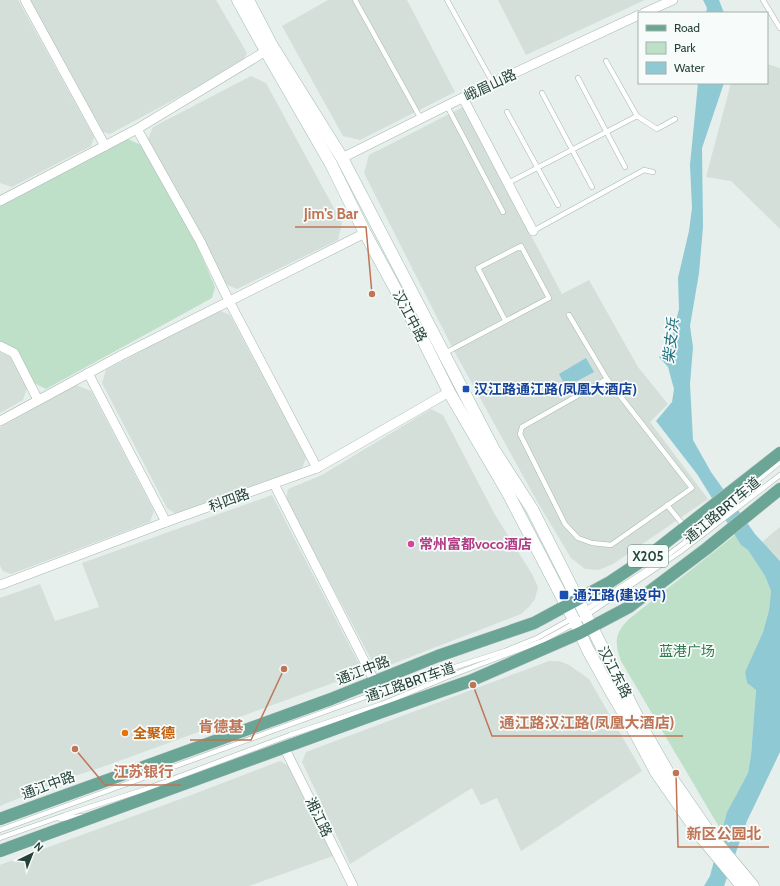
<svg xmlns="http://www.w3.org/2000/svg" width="780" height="886" font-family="Cabin,'Noto Sans SC',sans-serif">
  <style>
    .built { fill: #d4dfda }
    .green { fill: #bfe0c8 }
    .water { fill: #8ec9d4 }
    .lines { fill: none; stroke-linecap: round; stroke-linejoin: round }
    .lane-casing { stroke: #a8b8b2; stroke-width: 5.5 }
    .street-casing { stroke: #a8b8b2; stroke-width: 10 }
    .secondary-casing { stroke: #a4bbb3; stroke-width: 13 }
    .primary-casing { stroke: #c2cac8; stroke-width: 13 }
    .lane { stroke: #fff; stroke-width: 4.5 }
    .street { stroke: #fff; stroke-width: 9 }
    .secondary { stroke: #fff; stroke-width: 12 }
    .primary { stroke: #6aa596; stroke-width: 12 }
    .transit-dot { fill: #1a4fb4; stroke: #f7fbf9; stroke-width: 1.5 }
    .hotel-dot { fill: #d1479c; stroke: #f7fbf9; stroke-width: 1.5 }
    .food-dot { fill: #e8710a; stroke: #f7fbf9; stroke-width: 1.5 }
    .labels { text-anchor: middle; stroke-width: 3.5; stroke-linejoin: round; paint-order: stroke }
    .shield { fill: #f7fbf9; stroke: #637a73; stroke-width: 1 }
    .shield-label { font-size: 13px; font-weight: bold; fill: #24423a }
    .street-label { font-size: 14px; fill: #24423a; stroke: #f7fbf9 }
    .transit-label { font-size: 14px; font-weight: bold; fill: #164399; stroke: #f7fbf9; text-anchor: start }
    .hotel-label { font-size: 14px; font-weight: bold; fill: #b23c85; stroke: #f7fbf9; text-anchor: start }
    .park-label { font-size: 14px; fill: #2d7a4b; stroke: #f7fbf9 }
    .food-label { font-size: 14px; font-weight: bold; fill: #c56008; stroke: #f7fbf9; text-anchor: start }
    .water-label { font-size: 15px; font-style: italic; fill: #1c6f80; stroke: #f7fbf9 }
    .leader { fill: none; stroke: #c07456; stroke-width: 1.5 }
    .callout-dot { fill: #c07456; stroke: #f7fbf9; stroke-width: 1.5 }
    .callout-label { font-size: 15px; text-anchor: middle; font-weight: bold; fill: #c07456; stroke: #f7fbf9; stroke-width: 3.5; stroke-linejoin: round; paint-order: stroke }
  </style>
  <rect width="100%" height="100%" fill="#e6efeb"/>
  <g class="built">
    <path d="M0 0H18L94 137 91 146 12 187 0 183Z"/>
    <path d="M30 0H216L247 53 242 63 110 134 103 132Z"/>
    <path d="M328 0H407L455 92 360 140 343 136 282 26Z"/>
    <path d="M498 0H645L526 55Z"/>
    <path d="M767 64 780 68V229L731 181 706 177 731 83H767Z"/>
    <path d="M251 76 266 83 342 223 338 240 237 289 225 284 148 139 153 127Z"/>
    <path d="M463 107 562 294 589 280 638 367 668 404 650 422 708 499 613 564 599 570 585 569 571 558 538 503 453 349 364 173 369 155Z"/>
    <path d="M218 310 230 315 306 458 302 468 176 514 167 508 102 383 106 370Z"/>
    <path d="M0 352 10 357 27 388 23 400 0 413Z"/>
    <path d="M76 385 91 391 154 511 150 522 11 574 3 571 0 566V427Z"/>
    <path d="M431 409 443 415 494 513 532 574 538 587 535 599 529 607 521 614 382 668 373 663 286 499 288 489 322 475Z"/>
    <path d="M272 495 359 664 355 675 108 765 60 781 0 806V598L40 584 55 621 99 607 82 563Z"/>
    <path d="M780 527V560L762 542Z"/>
    <path d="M549 661H559L569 665 589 679 642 771 521 851 497 798 481 805 472 788 350 864 302 762 306 752Z"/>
    <path d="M280 761 289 766 333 856 249 886H0V865L2 864 186 797Z"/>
  </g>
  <g class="green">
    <path d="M128 139 141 145 195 241 215 287 212 298 46 389 34 383 0 342V206Z"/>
    <path d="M735 535 741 545 748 550 765 576 771 591 769 610 763 632 745 672 747 683 756 690 751 755 748 773 727 812 722 832 621 661C614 642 615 633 629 619Z"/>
  </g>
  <g class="water">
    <path d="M703 0H719L724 13H706L707 8Z"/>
    <path d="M698 83H724L702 148 703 227 699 273 690 326 693 347 690 384 693 440 711 472 755 534 780 561V752L747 821 724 886H704L710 876 727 812 748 773 751 755 756 690 747 683 745 672 763 632 769 610 771 591 765 576 748 550 741 545 697 474 656 421 672 402 674 389 668 367 659 357 669 348 679 309 678 278 689 231 692 208 690 165Z"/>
    <path d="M586 358 594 372 566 387 559 374Z"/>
  </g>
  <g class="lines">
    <defs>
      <g id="lane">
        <path d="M355 0 421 119"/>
        <path d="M447 0 493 83"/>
        <path d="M763 0 780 28"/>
        <path d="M606 61 637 116 657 129 675 119"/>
        <path d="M578 78 625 167"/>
        <path d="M542 93 592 187"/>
        <path d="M447 106 503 212"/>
        <path d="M507 112 558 205"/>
        <path d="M508 183 637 116"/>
        <path d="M533 231 644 170 653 172"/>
        <path d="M569 315 607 379 692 488 611 545 592 543 578 538 565 524 520 434 522 427 607 379"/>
        <path d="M445 353 549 298 521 246 478 268 505 320"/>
        <path d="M667 505 685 527"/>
        <path d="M584 611 650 568 684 543 718 513 780 462"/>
        <path d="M60 819 82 816"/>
        <path d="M0 830 390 688 505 651 537 638 573 618"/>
        <path d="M0 838 65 815 146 789 290 735 382 704 447 677 542 641 575 623 680 552 780 475"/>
      </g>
      <g id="street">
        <path d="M25 0 105 146"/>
        <path d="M644 13 673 0"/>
        <path d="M463 98 533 231"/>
        <path d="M137 129 200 241 229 301 317 468"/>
        <path d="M342 158 478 90 639 15"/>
        <path d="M0 201 137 129 266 51"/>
        <path d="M0 346 14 353 38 400"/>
        <path d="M88 373 166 522"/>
        <path d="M0 421 122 355 365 233"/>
        <path d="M274 484 375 682"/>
        <path d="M0 585 166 522 317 468 449 392"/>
        <path d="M284 747 353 886"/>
      </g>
      <g id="secondary">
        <path d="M238 0 266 51 331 164 365 233 421 336 449 392 508 493 573 618 588 650 609 688 638 738 656 772 702 838 742 886"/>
        <path d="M248 0 272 46 342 158 494 450 532 509 646 734 670 776 713 838 753 886"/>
      </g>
      <g id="primary">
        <path d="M0 819 331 699 438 656 534 623 610 582 646 558 780 453"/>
        <path d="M0 851 373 715 470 681 580 633 629 607 706 549 780 489"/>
      </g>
    </defs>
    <use href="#lane" class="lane-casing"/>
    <use href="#street" class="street-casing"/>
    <use href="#secondary" class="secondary-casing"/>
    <use href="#primary" class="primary-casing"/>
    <use href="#lane" class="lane"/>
    <use href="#street" class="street"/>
    <use href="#secondary" class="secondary"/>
    <use href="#primary" class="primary"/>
  </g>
  <g class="transit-dot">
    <rect x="462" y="385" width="8" height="8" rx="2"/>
    <rect x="559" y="590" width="10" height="10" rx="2"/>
  </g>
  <circle class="hotel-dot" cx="411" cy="544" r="4"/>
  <circle class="food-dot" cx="125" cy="733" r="4"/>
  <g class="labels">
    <rect class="shield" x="628" y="545" width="40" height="22" rx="3"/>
    <g class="shield-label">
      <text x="648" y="561">X205</text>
    </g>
    <g class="street-label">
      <text transform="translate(490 85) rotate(-25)" y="5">峨眉山路</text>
      <text transform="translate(410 316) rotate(62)" y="5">汉江中路</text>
      <text transform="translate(229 500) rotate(-20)" y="5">科四路</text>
      <text transform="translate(722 510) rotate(-40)" y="5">通江路BRT车道</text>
      <text transform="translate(363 670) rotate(-21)" y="5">通江中路</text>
      <text transform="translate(615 672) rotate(63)" y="5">汉江东路</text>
      <text transform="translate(410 682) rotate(-19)" y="5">通江路BRT车道</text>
      <text transform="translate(48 785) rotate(-20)" y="5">通江中路</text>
      <text transform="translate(319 817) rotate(64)" y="5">湘江路</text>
    </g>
    <g class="transit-label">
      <text x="474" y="394">汉江路通江路(凤凰大酒店)</text>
      <text x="573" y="600">通江路(建设中)</text>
    </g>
    <g class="hotel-label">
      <text x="419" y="549">常州富都voco酒店</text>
    </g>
    <g class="park-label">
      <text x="687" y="656">蓝港广场</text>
    </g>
    <g class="food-label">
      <text x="133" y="738">全聚德</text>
    </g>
    <g class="water-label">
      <text transform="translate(671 341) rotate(-84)" y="5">柴支浜</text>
    </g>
  </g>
  <path class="leader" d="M372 294L366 227H295M473 685L492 736H683M284 669L251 740H190M75 749L105 785H181M676 773L678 847H769"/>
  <g class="callout-dot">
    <circle cx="372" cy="294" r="4"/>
    <circle cx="473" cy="685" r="4"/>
    <circle cx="284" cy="669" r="4"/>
    <circle cx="75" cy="749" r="4"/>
    <circle cx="676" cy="773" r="4"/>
  </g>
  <g class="callout-label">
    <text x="331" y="219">Jim's Bar</text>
    <text x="587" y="728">通江路汉江路(凤凰大酒店)</text>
    <text x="221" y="732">肯德基</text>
    <text x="143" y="777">江苏银行</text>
    <text x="724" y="839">新区公园北</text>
  </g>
  <rect x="638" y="12" width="130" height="72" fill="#f7fbf9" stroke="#a3b1ad"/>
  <rect x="646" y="25" width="20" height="6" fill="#6aa596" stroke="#a3b1ad"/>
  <text x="674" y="32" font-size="12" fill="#24423a">Road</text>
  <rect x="646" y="42" width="20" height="12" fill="#bfe0c8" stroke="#a3b1ad"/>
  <text x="674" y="52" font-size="12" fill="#24423a">Park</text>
  <rect x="646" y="62" width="20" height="12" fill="#8ec9d4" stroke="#a3b1ad"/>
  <text x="674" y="72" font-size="12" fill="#24423a">Water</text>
  <g transform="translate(32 854) rotate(43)" stroke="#f7fbf9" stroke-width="3" paint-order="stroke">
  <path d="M0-3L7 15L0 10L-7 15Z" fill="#24423a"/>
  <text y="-6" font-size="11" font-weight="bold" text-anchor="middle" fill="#24423a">N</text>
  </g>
</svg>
